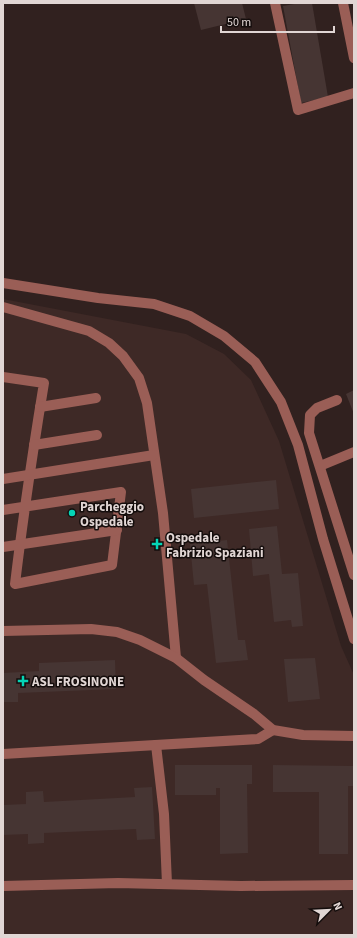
<svg xmlns="http://www.w3.org/2000/svg" width="357" height="938" font-family="'Source Sans 3',sans-serif">
  <style>
    .built { fill: #3e2926 }
    .building { fill: #463533 }
    .lines { fill: none; stroke-linecap: round; stroke-linejoin: round }
    .minor { stroke: #9a5e56; stroke-width: 10 }
    .poi-dot { fill: #05d5b6; stroke: #140d0c; stroke-width: 1.5 }
    .labels { text-anchor: middle; stroke-width: 3; stroke-linejoin: round; paint-order: stroke }
    .poi-label { font-size: 13px; font-weight: bold; fill: #e1d6d4; stroke: #140d0c; text-anchor: start }
  </style>
  <rect width="100%" height="100%" fill="#31211f"/>
  <path class="built" d="M3 299 186 334 224 354 251 380 279 441 341 646 354 675V935H3Z"/>
  <g class="building">
    <path d="M194 3H242L246 19 201 30Z"/>
    <path d="M300 3H312L328 97 301 103 283 6Z"/>
    <path d="M354 390V414L346 394Z"/>
    <path d="M276 480 279 509 194 518 191 489Z"/>
    <path d="M277 526 282 574 298 573 303 626 292 627 291 620 274 622 269 574 253 576 249 529Z"/>
    <path d="M227 540 238 640H245L248 660 216 663 207 584 194 585 190 544Z"/>
    <path d="M315 658 320 699 288 702 284 659Z"/>
    <path d="M115 660 116 689 18 693V702H3V673L39 671V663Z"/>
    <path d="M175 765H252V784H247L248 853 220 854V788H216V795H175Z"/>
    <path d="M273 765 353 766V786H348V854H319V792H273Z"/>
    <path d="M152 787 155 839 137 840 136 829 44 833V843L28 844V834L3 835V805L26 804V792L43 791 44 802 135 797 134 788Z"/>
  </g>
  <g class="lines">
    <g class="minor">
      <path d="M275 3 298 110 354 93"/>
      <path d="M343 3 354 58"/>
      <path d="M3 283 98 298 154 304 190 316 224 336 255 362 281 402 298 445 323 539 354 639"/>
      <path d="M3 307 89 331 109 343 123 356 139 378 147 403 163 513 176 658"/>
      <path d="M3 377 44 383C33 450 23 517 15 584L112 565 121 492 3 510"/>
      <path d="M337 400 317 408 310 415 309 433 354 575"/>
      <path d="M40 407 96 398"/>
      <path d="M34 445 97 435"/>
      <path d="M320 466 354 452"/>
      <path d="M3 479 154 455"/>
      <path d="M3 547 117 530"/>
      <path d="M3 631 91 629 117 632 140 640 176 658 204 680 254 714 273 730 303 735 354 736"/>
      <path d="M156 745 164 814 167 884"/>
      <path d="M3 754 258 739 273 730"/>
      <path d="M3 886 118 883 241 886 354 885"/>
    </g>
  </g>
  <g class="poi-dot">
    <circle cx="72" cy="513" r="4"/>
    <path d="M155 538h4v4h4v4h-4v4h-4v-4h-4v-4h4z"/>
    <path d="M21 675h4v4h4v4h-4v4h-4v-4h-4v-4h4z"/>
  </g>
  <g class="labels">
    <g class="poi-label">
      <text x="80" y="511">Parcheggio<tspan x="80" dy="15">Ospedale</tspan></text>
      <text x="166" y="542">Ospedale<tspan x="166" dy="15">Fabrizio Spaziani</tspan></text>
      <text x="32" y="686">ASL FROSINONE</text>
    </g>
  </g>
  <rect width="357" height="938" fill="none" stroke="#e1d6d4" stroke-width="8"/>
  <g transform="translate(329 910) rotate(66)" stroke="#140d0c" stroke-width="3" paint-order="stroke">
  <path d="M0-3L7 15L0 10L-7 15Z" fill="#e1d6d4"/>
  <text y="-6" font-size="11" font-weight="bold" text-anchor="middle" fill="#e1d6d4">N</text>
  </g>
  <path d="M221 26v6h113v-6" fill="none" stroke="#e1d6d4" stroke-width="2"/>
  <text x="227" y="26" font-size="12" fill="#e1d6d4" stroke="#140d0c" stroke-width="3" paint-order="stroke">50 m</text>
</svg>
